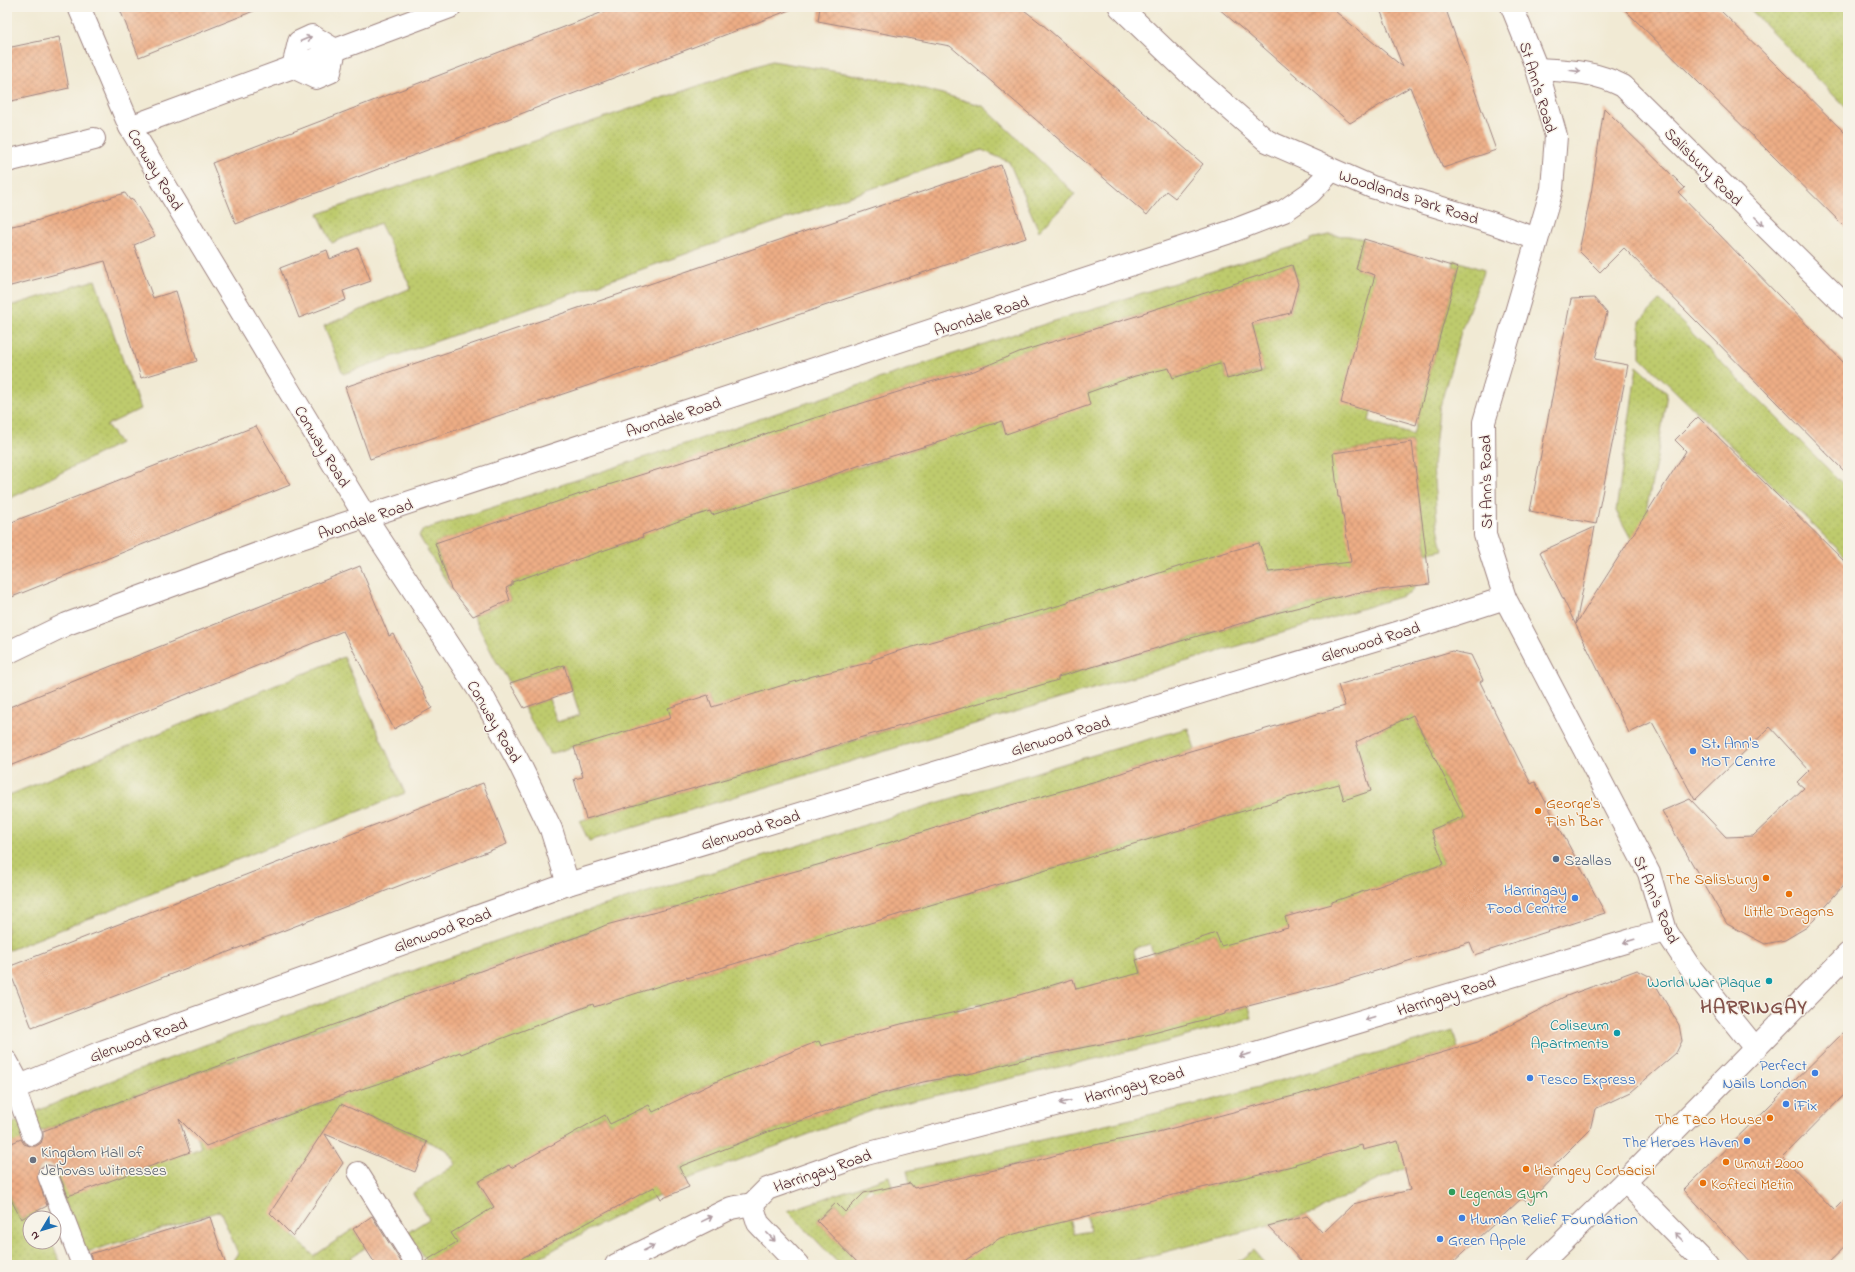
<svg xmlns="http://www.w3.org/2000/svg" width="1855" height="1272" font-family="'Indie Flower',sans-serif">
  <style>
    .green { fill: url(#green-dots); stroke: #84754c }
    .building { fill: url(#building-cross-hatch) }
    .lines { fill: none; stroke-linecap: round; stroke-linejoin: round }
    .service-casing { stroke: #9e8480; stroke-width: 22 }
    .minor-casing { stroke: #9e8480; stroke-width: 24 }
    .tertiary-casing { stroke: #9e8480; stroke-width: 24 }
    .secondary-casing { stroke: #9e8480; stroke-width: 24 }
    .primary-casing { stroke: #9e8480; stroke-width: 24 }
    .service { stroke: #fff; stroke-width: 20 }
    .minor { stroke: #fff; stroke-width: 22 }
    .tertiary { stroke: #fff; stroke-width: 22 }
    .secondary { stroke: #fff; stroke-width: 22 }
    .primary { stroke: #fff; stroke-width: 22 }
    .oneway { stroke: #ae9aa0 }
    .shop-dot { fill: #3f7fe0; stroke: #f7f3e8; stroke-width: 1.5 }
    .food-dot { fill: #e8710a; stroke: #f7f3e8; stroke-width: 1.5 }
    .service-dot { fill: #5c6f8a; stroke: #f7f3e8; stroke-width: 1.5 }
    .culture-dot { fill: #0f9aa8; stroke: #f7f3e8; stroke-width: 1.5 }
    .worship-dot { fill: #6b7280; stroke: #f7f3e8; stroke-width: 1.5 }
    .leisure-dot { fill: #2e9e5b; stroke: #f7f3e8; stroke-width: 1.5 }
    .labels { text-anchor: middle; stroke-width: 3; stroke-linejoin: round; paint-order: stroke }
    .street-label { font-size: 16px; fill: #4a1f2b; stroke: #f7f3e8 }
    .shop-label { font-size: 16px; fill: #366cbe; stroke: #f7f3e8; text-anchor: start }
    .food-label { font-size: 16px; fill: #c56008; stroke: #f7f3e8; text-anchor: start }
    .service-label { font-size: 16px; fill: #4e5e75; stroke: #f7f3e8; text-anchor: start }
    .culture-label { font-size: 16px; fill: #0d838f; stroke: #f7f3e8; text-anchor: end }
    .worship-label { font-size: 16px; fill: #5b616d; stroke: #f7f3e8; text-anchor: start }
    .leisure-label { font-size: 16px; fill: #27864d; stroke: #f7f3e8; text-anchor: start }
    .district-label { font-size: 20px; font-weight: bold; letter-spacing: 1px; fill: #83514a; stroke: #f7f3e8 }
  </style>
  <defs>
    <pattern id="green-dots" width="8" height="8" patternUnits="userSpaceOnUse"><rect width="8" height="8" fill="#becb6d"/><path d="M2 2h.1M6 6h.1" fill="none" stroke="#a5ae5f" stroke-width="1.8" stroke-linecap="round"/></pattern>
    <pattern id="building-cross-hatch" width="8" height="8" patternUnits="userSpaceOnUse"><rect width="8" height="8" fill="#edad85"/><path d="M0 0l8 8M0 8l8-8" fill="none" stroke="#cd9473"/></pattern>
  </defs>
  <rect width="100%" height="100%" fill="#f7f3e8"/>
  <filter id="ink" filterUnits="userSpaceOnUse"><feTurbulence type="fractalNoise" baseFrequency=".025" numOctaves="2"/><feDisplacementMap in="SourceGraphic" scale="8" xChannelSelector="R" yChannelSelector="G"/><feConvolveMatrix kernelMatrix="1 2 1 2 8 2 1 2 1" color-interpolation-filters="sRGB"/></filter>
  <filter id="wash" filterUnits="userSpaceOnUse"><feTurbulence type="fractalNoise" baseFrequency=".012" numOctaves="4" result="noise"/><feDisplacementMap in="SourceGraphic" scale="16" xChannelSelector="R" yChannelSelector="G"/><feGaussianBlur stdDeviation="0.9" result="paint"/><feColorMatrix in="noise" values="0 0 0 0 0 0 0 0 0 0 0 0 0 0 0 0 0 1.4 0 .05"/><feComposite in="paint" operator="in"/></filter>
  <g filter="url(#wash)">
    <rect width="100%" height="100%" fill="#f1ead4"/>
    <g class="green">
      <path d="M1748 7H1848V110Z"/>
      <path d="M772 61 905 83 983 106 1075 194 1039 231 1009 162 982 150 343 374 324 326 411 288 380 223 332 243 318 214Z"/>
      <path d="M1329 235 1349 236 1364 239 1356 269 1375 275C1368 312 1354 348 1346 385L1371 412 1369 421 1413 435 1458 268 1453 266 1454 260 1484 270 1462 328 1439 410 1433 466 1437 522 1443 550 1427 553 1414 470 1412 441 1334 453 1337 478 1372 493 1352 562 1281 571 1268 570 1259 543 1110 618 1100 591 1068 601 1076 627 1062 632 1053 607 1017 617 1025 644 1002 621 969 630 978 657 968 660 959 634 872 660 879 687 864 691 854 666 722 704V735L708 695 680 747 589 742 550 754 524 708 549 699 557 722 580 715 564 665 510 683 496 661 473 616 510 600 506 588 512 585V582L545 570 609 532 615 547 643 537 637 522 664 526 690 517 707 500 712 515 739 506 755 484 762 499 789 490 802 468 808 484 851 469 846 453 851 452 856 468 885 459 899 437 904 453 936 443 931 427 996 405 1006 433 1059 416 1087 393 1102 388 1097 371 1121 380 1135 376 1150 372 1163 350 1173 378 1208 367 1214 334 1227 379 1264 371 1252 323 1290 313 1298 284 1293 265 1120 321 1023 351 974 371 926 383 435 543 451 589 419 536 423 530 447 522C735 430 1019 327 1310 242V239Z"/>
      <path d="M95 280 140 409 107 425 120 443 7 500V307Z"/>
      <path d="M1660 301 1848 489V559L1640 357V321Z"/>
      <path d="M1637 366 1667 393 1657 458 1647 506 1711 648 1709 684 1616 511Z"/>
      <path d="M1415 586 1409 594 1299 628 971 725 589 841 579 821 786 762 1058 677 1293 609 1355 593Z"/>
      <path d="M344 657 405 793 7 951V796Z"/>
      <path d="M1440 702 1416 721 1432 754 1460 742 1469 760 1442 773 1459 806 1488 793 1492 803 1432 830 1444 864 1379 886 1391 922 1366 892 1332 902 1343 938 1319 908 1285 917 1295 951 1228 968 1216 933 1153 954 1150 944 1133 949 1144 987 1081 1004 1073 979 1042 988 1048 1011 1002 1000 990 1004 995 1022 987 1024 981 1003 957 1009 963 1031 953 1034 948 1014 915 1021 713 1083 683 1097 664 1135 649 1105 621 1119 625 1154 605 1115 574 1132 593 1168 531 1201 509 1165 478 1182 501 1219 464 1225 451 1233 457 1242 426 1261 408 1232 429 1219 413 1193 456 1164 447 1150 364 1114 356 1113 319 1138 271 1213 314 1256 353 1229 365 1248 351 1257 356 1265H230L238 1253 220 1211 84 1253 54 1172 69 1167 187 1153 201 1148 192 1122 218 1141 250 1130 241 1104 257 1098 268 1124 296 1113 287 1087 305 1080 315 1106 346 1094 354 1063 364 1088 395 1077 549 992 558 1018 586 1007 579 982 678 951 687 978 869 922 874 893 883 919 1256 807 1248 780 1339 781 1344 800 1371 791 1356 742Z"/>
      <path d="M1188 728 1195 749 1100 780 953 823 855 854 683 905 634 917 585 933 114 1103 39 1132 33 1113 79 1093 202 1046 541 925 1066 763Z"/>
      <path d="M1249 1006 1252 1018 1155 1045 874 1110 685 1180 680 1167 773 1130 873 1096 999 1066 1153 1033Z"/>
      <path d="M1453 1031 1458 1048 1310 1092 1185 1125 915 1188 910 1183 907 1171 1209 1101Z"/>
      <path d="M18 1121 27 1138 7 1147V1126Z"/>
      <path d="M1354 1122 1362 1146 1396 1137 1440 1151 1363 1187 1315 1213 1115 1265H965L954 1254 990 1235 1069 1213 1074 1234 1090 1231 1081 1192 1107 1211 1138 1204 1133 1182 1157 1198 1191 1191 1185 1167 1210 1186 1244 1178 1238 1155 1255 1150 1262 1174 1295 1165 1289 1141Z"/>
      <path d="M889 1176 892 1187 884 1201 870 1187 845 1212 836 1203 817 1221 860 1265H840L788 1211Z"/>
      <path d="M654 1186 659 1195 589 1230 526 1265H509Z"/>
      <path d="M7 1193 21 1219 36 1211 39 1218H30V1242H51L60 1261 53 1265H7Z"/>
      <path d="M1253 1250 1266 1265H1234Z"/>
    </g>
    <g id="blocks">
      <g class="building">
        <path d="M119 7H260L261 8 139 57Z"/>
        <path d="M616 7H792V9L236 224 212 163Z"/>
        <path d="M820 7H1020L1042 24 1203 164 1175 198 1166 191 1147 215 950 46 818 21Z"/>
        <path d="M1217 7H1330L1403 67 1379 7H1445L1496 150 1443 168 1410 87 1350 123Z"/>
        <path d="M1622 7H1717L1848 136V230Z"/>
        <path d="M59 37 69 88 7 102V48Z"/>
        <path d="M1604 108 1685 188 1679 193 1848 367V475L1624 248 1600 272 1579 251 1591 194Z"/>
        <path d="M1001 165 1026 238 370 459 345 387Z"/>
        <path d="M125 193 130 200 133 199 155 236 134 245 153 298 176 291 197 361 141 378 105 261 7 287V227L36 221Z"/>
        <path d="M1364 239 1458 268 1416 425 1341 403 1352 357 1375 275 1356 269Z"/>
        <path d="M358 248 371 281 343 291 346 300 299 318 280 268 327 250 330 259Z"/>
        <path d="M1292 265 1298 284 1290 313 1252 323 1264 369 1227 379 1223 363 1173 378 1169 368 1135 376 1087 393 1090 405 1006 434 1002 421 936 442V443L869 463V462L807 484 712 515 710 511 676 522 642 535 643 537 512 582V585L506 588 510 600 473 616 451 589 435 543 589 491 730 447 776 430 930 382 974 371 1019 352 1143 314V313Z"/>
        <path d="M1594 298 1607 313 1595 359 1628 365 1596 524 1530 511 1571 299Z"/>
        <path d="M1698 417 1848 565V880L1807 927 1785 940 1765 944 1727 924 1662 811 1690 799 1726 837 1753 836 1804 788 1797 782 1809 770 1770 727 1695 800 1652 722 1629 733 1540 552 1595 527 1576 624 1686 451 1675 440Z"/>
        <path d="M256 426 290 485 7 599V524Z"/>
        <path d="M1412 442 1430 584 1355 593 1280 612 1058 677V680L859 738 786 762 586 819 574 779 583 777 574 747 671 718 668 708 708 695 712 707 813 676 872 662V660L895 652 1068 603V601L1101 591V592L1199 560 1259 543 1269 572 1351 562 1340 497H1338L1333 453Z"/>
        <path d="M360 566 389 636 393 634 432 708 394 729 343 631 7 767V708Z"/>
        <path d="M1452 651 1471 655 1483 680 1480 682 1531 784 1535 782 1605 913 1475 955 1470 942 1337 983 1225 1012V1014L1146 1035 1025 1059 973 1073 923 1082 873 1096 773 1130 679 1167 689 1187 661 1199 654 1187 509 1265H423L424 1262 457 1242 451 1233 494 1207 478 1182 509 1165 511 1168 605 1115 610 1124 649 1105 653 1112 722 1079 819 1041 821 1046 901 1024 979 1007 1073 979 1076 989 1140 973 1136 960 1216 933 1221 946 1288 928 1285 917 1332 904V902L1444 864 1431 830 1464 816 1413 715 1356 742 1371 791 1344 800 1339 784 1290 797 687 978V977L594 1007 593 1004 461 1054 460 1052 395 1078 331 1099 206 1146 179 1119 190 1152 68 1196 56 1167 49 1165H44L39 1169 37 1175 47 1206 21 1219 7 1192V1145L21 1139 24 1144 30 1146H36L41 1143 43 1137V1131L121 1101 356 1017 404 998 585 934 606 925 683 905 731 889 828 862 979 814 1100 780 1173 756 1345 706 1338 685Z"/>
        <path d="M564 665 572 691 524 708 510 683Z"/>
        <path d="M483 783 507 844 32 1028 8 967Z"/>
        <path d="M1637 970 1651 977 1679 1025 1682 1041 1676 1053 1631 1092 1595 1109 1590 1130 1554 1166 1560 1171 1528 1204 1522 1198 1450 1265H1305L1268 1226 1307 1216 1323 1233 1353 1204 1410 1190 1398 1141 1363 1150 1362 1145 1295 1164 1296 1165 1022 1232 1000 1238 958 1265H860L817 1221 836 1203 845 1212 864 1193 910 1183 914 1188 1035 1161 1085 1147 1158 1132 1312 1091 1478 1042 1564 997Z"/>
        <path d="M1848 1028V1091L1783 1157 1834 1210 1848 1196V1243L1825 1265H1754L1684 1190Z"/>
        <path d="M341 1104 427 1142 415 1172 325 1134 343 1163 293 1236 270 1213Z"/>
        <path d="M372 1216 403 1265H376L353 1229Z"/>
        <path d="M210 1217 226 1265H93L90 1254Z"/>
      </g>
    </g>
  </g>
  <g filter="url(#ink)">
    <use href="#blocks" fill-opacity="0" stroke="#9e8480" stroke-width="1"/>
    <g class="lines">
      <defs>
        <g id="service">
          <path d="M293 67 335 50"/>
          <path d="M15 1089 32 1135"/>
          <path d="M358 1172 413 1259"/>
          <path d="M48 1176 82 1265"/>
        </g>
        <g id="minor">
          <path d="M79 7 130 127 366 518 482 695 519 763 551 829 568 884"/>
          <path d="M1120 7 1189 73 1267 141 1372 187 1492 223 1537 239"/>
          <path d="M335 50 450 7"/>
          <path d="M293 67 299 42 312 36 335 50"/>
          <path d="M130 127 293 67 316 78 330 72 335 50"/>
          <path d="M7 161 94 139"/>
          <path d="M7 653 67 624 298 539 1227 233 1284 211 1310 193 1332 170"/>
          <path d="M7 1062 20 1086"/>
          <path d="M7 1093 20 1086 104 1051 568 884 1400 632 1505 598"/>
          <path d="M1625 1181 1707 1265"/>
          <path d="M752 1204 758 1223 798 1265"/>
          <path d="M616 1265 731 1208 752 1204 767 1189 866 1154 1252 1054 1635 939 1666 931"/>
        </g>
        <path id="tertiary" d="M1537 69C1570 71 1593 71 1623 86L1848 308"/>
        <path id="secondary" d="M1512 7 1537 69 1556 136 1552 189 1484 422 1485 535 1505 598 1649 873 1666 931 1689 966 1755 1048"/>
        <path id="primary" d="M1539 1265 1625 1181 1848 954"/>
      </defs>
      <use href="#service" class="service-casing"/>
      <use href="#minor" class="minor-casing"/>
      <use href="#tertiary" class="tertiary-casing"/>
      <use href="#secondary" class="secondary-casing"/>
      <use href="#primary" class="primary-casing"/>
      <use href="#service" class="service"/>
      <use href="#minor" class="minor"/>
      <use href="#tertiary" class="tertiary"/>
      <use href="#secondary" class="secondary"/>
      <use href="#primary" class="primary"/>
    </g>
    <defs><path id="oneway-shaft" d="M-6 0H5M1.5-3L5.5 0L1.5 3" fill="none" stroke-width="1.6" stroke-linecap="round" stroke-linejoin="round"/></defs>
    <g class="oneway">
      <use href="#oneway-shaft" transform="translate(306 39) rotate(-23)"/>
      <use href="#oneway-shaft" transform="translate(1575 71) rotate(7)"/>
      <use href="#oneway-shaft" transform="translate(1759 221) rotate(45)"/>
      <use href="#oneway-shaft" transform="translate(1629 941) rotate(163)"/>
      <use href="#oneway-shaft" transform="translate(1370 1018) rotate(163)"/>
      <use href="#oneway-shaft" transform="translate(1245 1055) rotate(165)"/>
      <use href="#oneway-shaft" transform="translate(1065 1102) rotate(165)"/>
      <use href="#oneway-shaft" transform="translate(707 1219) rotate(-26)"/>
      <use href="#oneway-shaft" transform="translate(771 1237) rotate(46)"/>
      <use href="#oneway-shaft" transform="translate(1679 1237) rotate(-135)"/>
      <use href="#oneway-shaft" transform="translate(649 1248) rotate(-27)"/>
    </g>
  </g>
  <g class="shop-dot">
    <circle cx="1693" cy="751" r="4"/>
    <circle cx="1575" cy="898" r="4"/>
    <circle cx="1815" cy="1073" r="4"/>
    <circle cx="1530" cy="1078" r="4"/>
    <circle cx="1786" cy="1104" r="4"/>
    <circle cx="1747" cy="1141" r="4"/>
    <circle cx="1462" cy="1218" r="4"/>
    <circle cx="1440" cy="1239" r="4"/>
  </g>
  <g class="food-dot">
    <circle cx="1538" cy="811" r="4"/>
    <circle cx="1766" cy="878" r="4"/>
    <circle cx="1789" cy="894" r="4"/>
    <circle cx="1770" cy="1118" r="4"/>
    <circle cx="1726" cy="1162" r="4"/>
    <circle cx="1526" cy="1169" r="4"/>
    <circle cx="1703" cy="1183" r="4"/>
  </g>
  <circle class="service-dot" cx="1556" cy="859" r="4"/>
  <g class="culture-dot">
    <circle cx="1769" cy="981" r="4"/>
    <circle cx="1617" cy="1033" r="4"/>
  </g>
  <circle class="worship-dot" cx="33" cy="1160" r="4"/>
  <circle class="leisure-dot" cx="1452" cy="1192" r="4"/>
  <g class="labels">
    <g class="street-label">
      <text transform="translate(1539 87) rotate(73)" y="6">St Ann's Road</text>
      <text transform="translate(1704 166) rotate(45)" y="6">Salisbury Road</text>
      <text transform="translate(156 169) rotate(59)" y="6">Conway Road</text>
      <text transform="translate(1409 196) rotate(18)" y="6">Woodlands Park Road</text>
      <text transform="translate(981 315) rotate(-18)" y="6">Avondale Road</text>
      <text transform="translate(673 416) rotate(-18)" y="6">Avondale Road</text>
      <text transform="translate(323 446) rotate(59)" y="6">Conway Road</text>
      <text transform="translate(1485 482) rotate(-91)" y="6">St Ann's Road</text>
      <text transform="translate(365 518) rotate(-18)" y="6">Avondale Road</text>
      <text transform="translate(1370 641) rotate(-17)" y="6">Glenwood Road</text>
      <text transform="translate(495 721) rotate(60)" y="6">Conway Road</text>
      <text transform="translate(1060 735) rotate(-17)" y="6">Glenwood Road</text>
      <text transform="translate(750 829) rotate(-17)" y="6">Glenwood Road</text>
      <text transform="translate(1657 899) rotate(67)" y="6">St Ann's Road</text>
      <text transform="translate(442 929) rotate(-20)" y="6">Glenwood Road</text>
      <text transform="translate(1446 995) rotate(-17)" y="6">Harringay Road</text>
      <text transform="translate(138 1039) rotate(-20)" y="6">Glenwood Road</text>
      <text transform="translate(1134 1084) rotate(-15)" y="6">Harringay Road</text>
      <text transform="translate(822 1170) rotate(-19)" y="6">Harringay Road</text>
    </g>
    <g class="shop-label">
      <text x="1701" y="748">St. Ann's<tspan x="1701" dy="18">MOT Centre</tspan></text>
      <text x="1567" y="895" text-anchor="end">Harringay<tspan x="1567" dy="18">Food Centre</tspan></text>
      <text x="1807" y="1070" text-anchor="end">Perfect<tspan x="1807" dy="18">Nails London</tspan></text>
      <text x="1538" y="1084">Tesco Express</text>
      <text x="1794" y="1110">iFix</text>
      <text x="1739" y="1147" text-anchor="end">The Heroes Haven</text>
      <text x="1470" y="1224">Human Relief Foundation</text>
      <text x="1448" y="1245">Green Apple</text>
    </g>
    <g class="food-label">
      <text x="1546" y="808">George's<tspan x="1546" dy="18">Fish Bar</tspan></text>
      <text x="1758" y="884" text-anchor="end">The Salisbury</text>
      <text x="1789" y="916" text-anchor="middle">Little Dragons</text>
      <text x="1762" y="1124" text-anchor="end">The Taco House</text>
      <text x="1734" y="1168">Umut 2000</text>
      <text x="1534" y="1175">Haringey Corbacisi</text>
      <text x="1711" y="1189">Kofteci Metin</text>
    </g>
    <g class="service-label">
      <text x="1564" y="865">Szallas</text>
    </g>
    <g class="culture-label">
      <text x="1761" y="987">World War Plaque</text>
      <text x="1609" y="1030">Coliseum<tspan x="1609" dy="18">Apartments</tspan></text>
    </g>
    <g class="worship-label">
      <text x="41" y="1157">Kingdom Hall of<tspan x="41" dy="18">Jehovas Witnesses</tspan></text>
    </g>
    <g class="leisure-label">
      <text x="1460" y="1198">Legends Gym</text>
    </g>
    <g class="district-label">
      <text x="1754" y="1013">HARRINGAY</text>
    </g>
  </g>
  <rect width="1855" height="1272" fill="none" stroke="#f7f3e8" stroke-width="24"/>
  <g transform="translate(42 1230) rotate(232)"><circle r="19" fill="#f7f3e8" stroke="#b29e9c"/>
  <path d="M0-3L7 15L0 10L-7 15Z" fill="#1f6fb2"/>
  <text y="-6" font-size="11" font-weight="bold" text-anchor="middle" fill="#4a1f2b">N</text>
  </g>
</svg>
